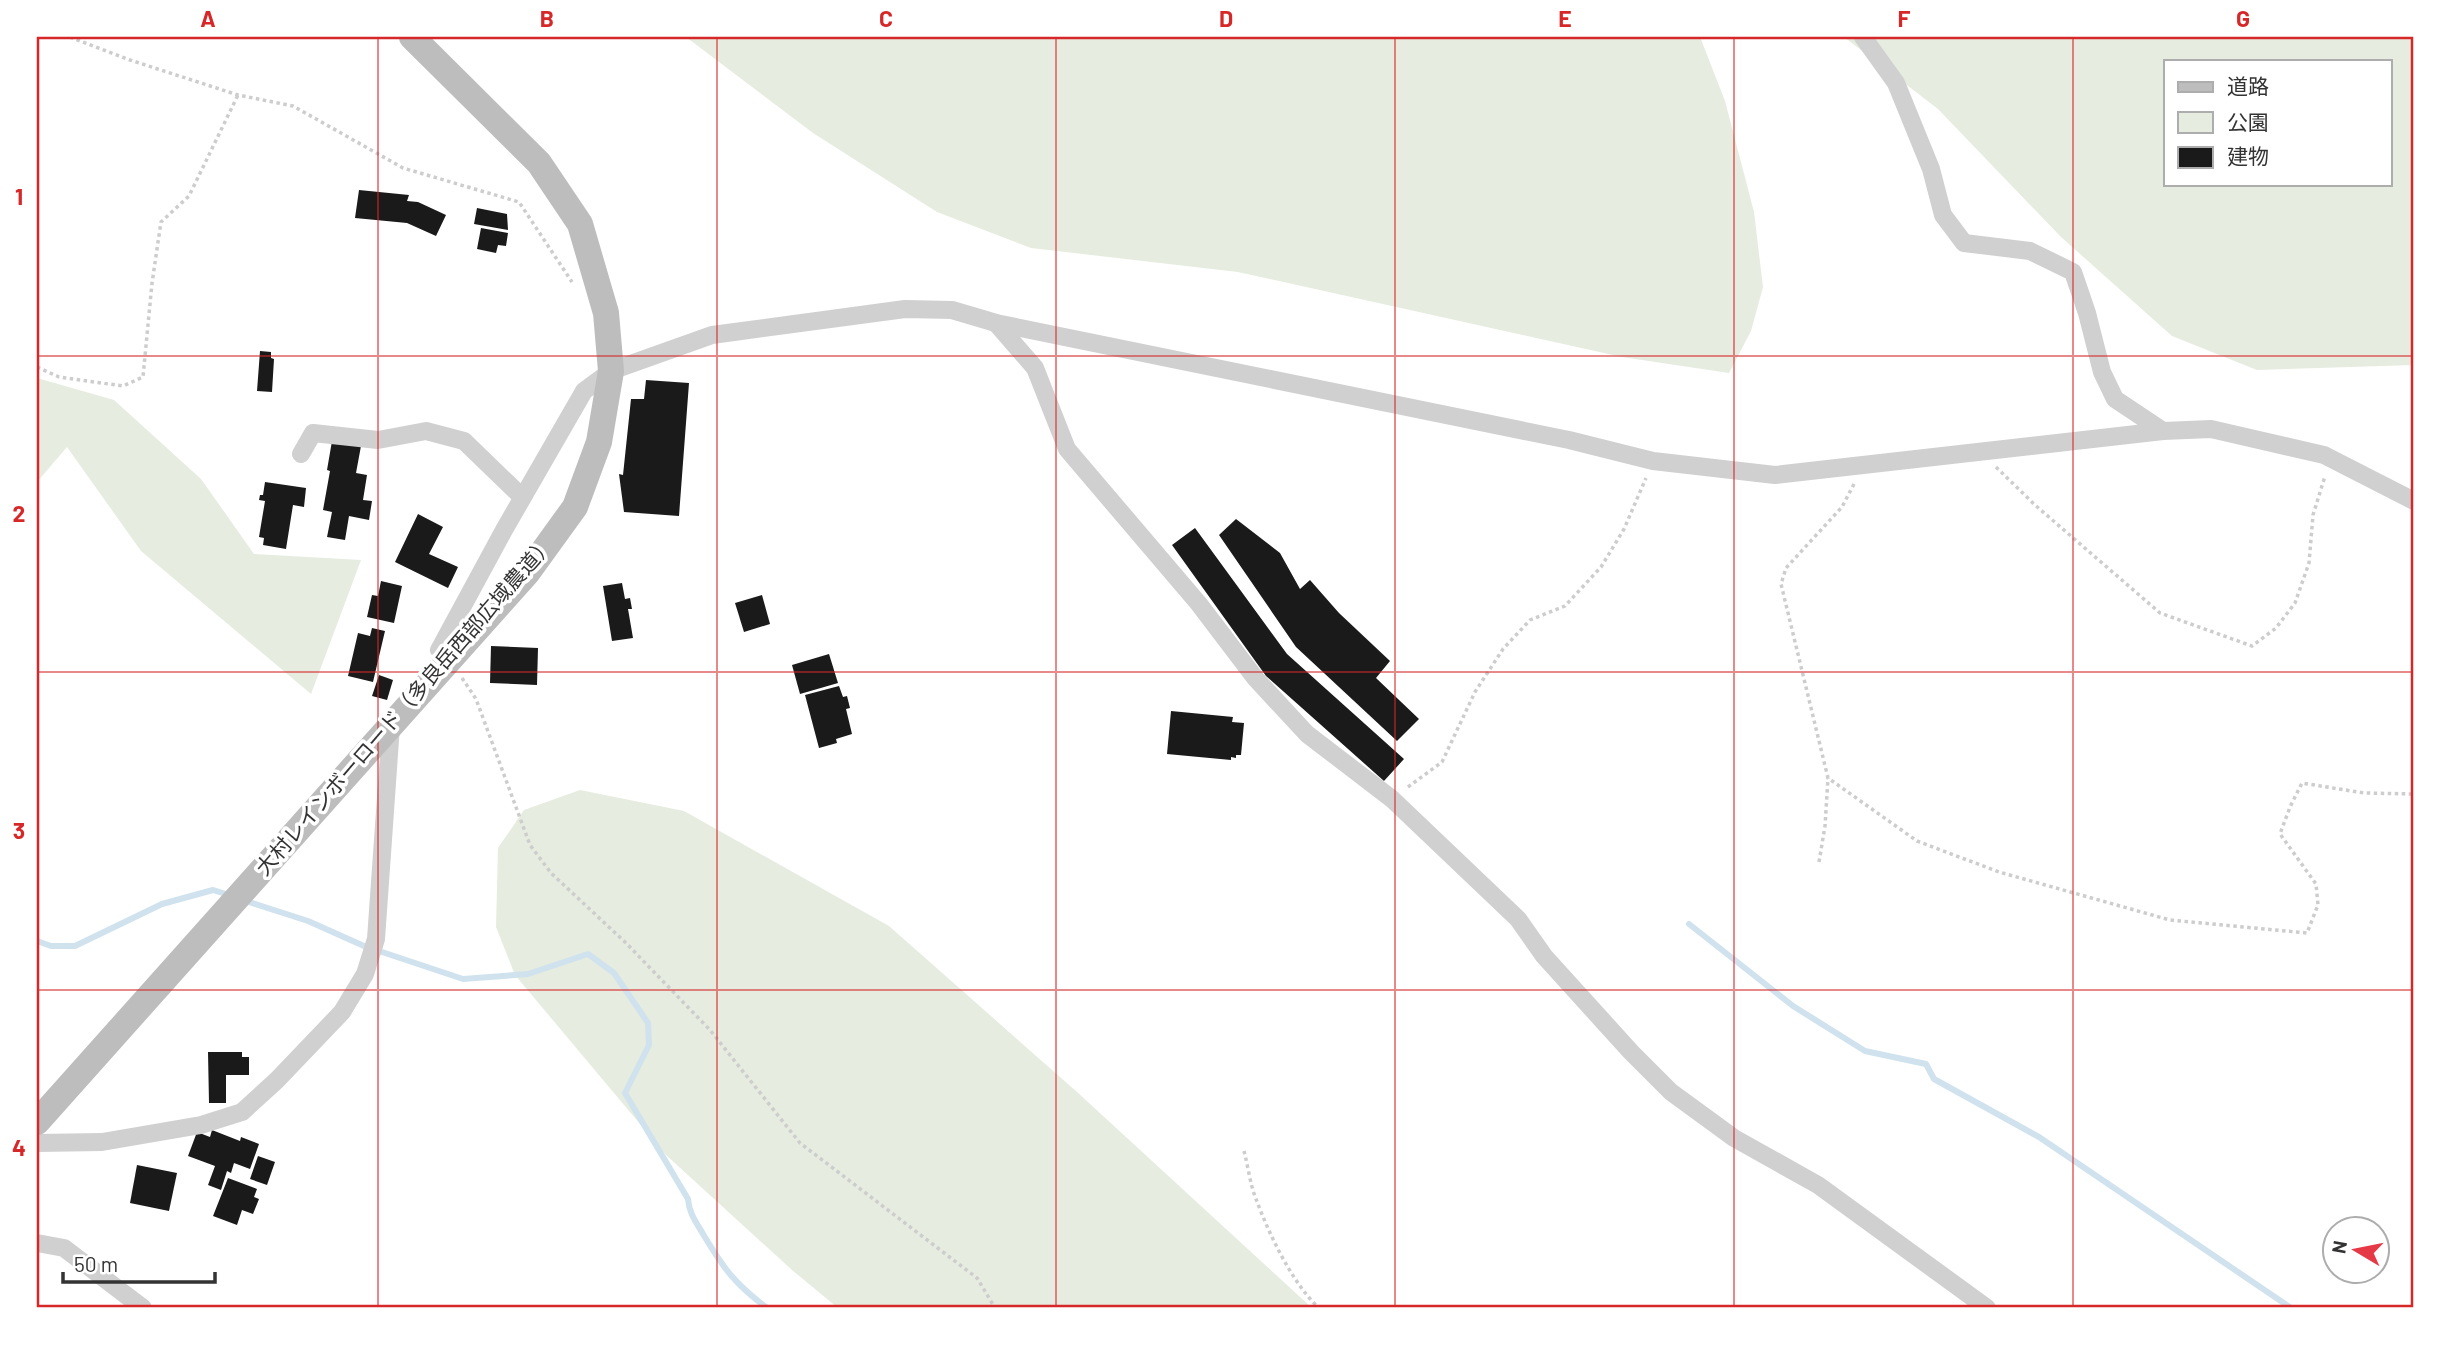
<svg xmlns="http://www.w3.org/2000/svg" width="2451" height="1345" font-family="Barlow,'Noto Sans JP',sans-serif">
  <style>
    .green { fill: #e6ecdf; fill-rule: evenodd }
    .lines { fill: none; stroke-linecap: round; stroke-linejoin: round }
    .stream { stroke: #cfe2ee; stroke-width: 6 }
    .building { fill: #1a1a1a }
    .path { stroke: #cdcdcd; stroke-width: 3.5; stroke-dasharray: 3.5 3.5; stroke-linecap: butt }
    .street { stroke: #d0d0d0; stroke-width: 18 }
    .secondary { stroke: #bdbdbd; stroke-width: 26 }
    .grid { fill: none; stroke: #d62828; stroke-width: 2; stroke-opacity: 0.55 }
    .labels { text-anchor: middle; stroke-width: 7; stroke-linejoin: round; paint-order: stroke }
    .street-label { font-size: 21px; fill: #333; stroke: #fff }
    .neatline { fill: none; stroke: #d62828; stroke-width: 2.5 }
    .grid-label { font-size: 23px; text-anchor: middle; font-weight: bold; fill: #d62828 }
  </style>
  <rect width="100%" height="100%" fill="#fff"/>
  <g class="green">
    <path d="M686 37H1700L1725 101 1754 212 1763 287 1751 331 1729 373 1622 357 1238 272 1031 248 937 212 813 133Z"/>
    <path d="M1844 37H2414V365L2257 370 2172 336 2061 237 1938 109ZM2166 61H2390V184H2166Z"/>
    <path d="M37 378 114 400 201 479 254 554 361 560 311 694 141 551 67 447 37 482Z"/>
    <path d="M580 790 684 811 889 926 1077 1092 1312 1308H838L792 1270 666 1155 515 975 496 927 498 848 524 810Z"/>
  </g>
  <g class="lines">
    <g class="stream">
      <path d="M246 901 308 921 364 946 463 979 528 974 588 954 614 973 648 1023 649 1045 625 1093 688 1199C689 1213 696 1222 703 1234 724 1269 734 1283 767 1308"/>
      <path d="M1689 924 1793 1006 1865 1051 1926 1064 1934 1079 2039 1137 2291 1308"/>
      <path d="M37 941 51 946H75L162 904 213 890 229 895"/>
    </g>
  </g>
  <g class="building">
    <path d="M359 190 409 195 407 201 418 202 446 215 436 236 407 223 355 218Z"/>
    <path d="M477 208 507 214 508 230 474 224Z"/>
    <path d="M481 228 508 233 506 246 498 245 496 253 477 249Z"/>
    <path d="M260 351 271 352V358L274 359 272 392 257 391Z"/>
    <path d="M646 380 689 383 679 516 624 512 619 474 623 475 631 399H644Z"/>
    <path d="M332 441 361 446 356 473 367 475 363 500 372 501 369 520 349 516 345 540 327 537 332 512 323 510 330 471 327 470Z"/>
    <path d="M265 482 306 488 304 507 293 505 286 549 263 545 264 538 259 537 265 501 259 500 260 495H263Z"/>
    <path d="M418 514 443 527 429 554 458 567 448 588 395 562Z"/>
    <path d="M1236 519 1280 553 1300 589 1310 580 1339 613 1390 661 1376 678 1419 719 1397 741 1296 647 1219 535Z"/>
    <path d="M1195 528 1287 654 1404 759 1384 781 1266 676 1172 545Z"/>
    <path d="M381 581 402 586 394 623 367 617 372 595 378 596Z"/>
    <path d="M622 583 625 599 630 598 632 609H628L633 638 612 641 603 586Z"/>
    <path d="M762 595 770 624 744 632 735 603Z"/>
    <path d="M372 628 385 631 373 682 348 676 358 633 370 636Z"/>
    <path d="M491 646 538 648 537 685 490 683Z"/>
    <path d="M829 654 838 683 800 694 792 665Z"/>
    <path d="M379 675 393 680 387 700 372 696Z"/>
    <path d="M839 686 843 697 847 696 850 708 846 709 852 734 836 739 837 743 819 748 805 695Z"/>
    <path d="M1171 711 1233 717 1232 722 1244 723 1241 755H1236V758L1231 757V760L1167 754Z"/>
    <path d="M208 1052H242V1057H249V1075H226V1103H209Z"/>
    <path d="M212 1130 240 1141 241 1137 259 1144 250 1169 234 1163 231 1173 227 1171 221 1190 208 1185 215 1166 188 1156 197 1132 210 1137Z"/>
    <path d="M258 1156 275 1162 267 1185 250 1179Z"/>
    <path d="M137 1165 177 1173 169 1211 130 1203Z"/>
    <path d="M228 1178 257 1189 254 1197 259 1199 253 1214 242 1210 237 1225 213 1216Z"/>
  </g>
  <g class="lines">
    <g class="path">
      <path d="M70 37 130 60 238 95 293 106 403 168 519 202 572 282"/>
      <path d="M37 367 59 377 123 386 143 377 152 283 161 222 189 196 238 95"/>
      <path d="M1996 467 2035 505 2160 613 2252 646 2276 628 2295 603 2309 563 2313 515 2325 476"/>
      <path d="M1854 484 1842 507 1786 568 1781 584 1828 778 1917 841 1999 872 2170 920 2307 933 2318 905 2316 884 2280 834 2290 807 2302 783 2364 793 2414 794"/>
      <path d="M462 678 476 699 530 845 551 873 626 943 710 1030 800 1143 977 1278 995 1308"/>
      <path d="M1408 787 1442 762 1475 692 1503 649 1530 620 1565 606 1601 567 1624 529 1646 478"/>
      <path d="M1819 862 1825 826 1828 778"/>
      <path d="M1244 1151C1248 1166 1250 1184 1256 1199 1269 1234 1292 1283 1319 1308"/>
    </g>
    <g class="street">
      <path d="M1863 37 1896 83 1931 169 1943 215 1964 243 2030 251 2073 272 2087 313 2102 372 2115 399 2163 431"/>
      <path d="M996 323 1035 368 1067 449 1199 604 1256 679 1307 734 1392 799 1518 919 1544 956 1631 1052 1671 1092 1734 1138 1818 1185 1987 1308"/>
      <path d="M301 454 313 433 378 440 426 431 464 441 522 497"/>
      <path d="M450 661 439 650 504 530 584 391 611 371 712 335 905 309 952 310 996 323 1569 440 1653 461 1775 475 2163 431 2211 429 2324 455 2414 501"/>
      <path d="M37 1143 102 1142 201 1125 242 1112 277 1080 342 1012 365 974 376 939 391 726"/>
      <path d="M37 1243 64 1248 143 1308"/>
    </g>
    <path class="secondary" d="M37 1122 528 572 575 507 599 442 611 371 606 313 580 224 539 163 412 37"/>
  </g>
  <path class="grid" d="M378 37V1308M717 37V1308M1056 37V1308M1395 37V1308M1734 37V1308M2073 37V1308M37 356H2414M37 672H2414M37 990H2414"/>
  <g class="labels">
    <g class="street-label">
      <text transform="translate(405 706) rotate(-49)" y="7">大村レインボーロード（多良岳西部広域農道）</text>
    </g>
  </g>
  <rect width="2451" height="1345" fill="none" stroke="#ffffff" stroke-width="77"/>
  <rect x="2164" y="60" width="228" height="126" fill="#ffffff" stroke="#adadad" stroke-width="2"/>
  <rect x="2178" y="82" width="35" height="10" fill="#bdbdbd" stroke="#adadad" stroke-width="2"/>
  <text x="2227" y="94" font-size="21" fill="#333333">道路</text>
  <rect x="2178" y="112" width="35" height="21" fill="#e6ecdf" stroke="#adadad" stroke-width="2"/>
  <text x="2227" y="130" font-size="21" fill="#333333">公園</text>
  <rect x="2178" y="147" width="35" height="21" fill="#1a1a1a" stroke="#adadad" stroke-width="2"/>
  <text x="2227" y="164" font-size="21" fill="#333333">建物</text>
  <g transform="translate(2356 1250) rotate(280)"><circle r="33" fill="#ffffff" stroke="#adadad" stroke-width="2"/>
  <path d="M0-5L12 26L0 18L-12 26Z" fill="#e63946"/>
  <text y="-10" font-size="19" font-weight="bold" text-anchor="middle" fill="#333333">N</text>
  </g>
  <path d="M63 1272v10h152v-10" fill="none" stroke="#333333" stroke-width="3.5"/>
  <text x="74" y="1272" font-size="21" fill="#333333" stroke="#ffffff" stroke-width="5" paint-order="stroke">50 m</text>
  <rect x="38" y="38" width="2374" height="1268" class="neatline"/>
  <g class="grid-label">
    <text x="208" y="27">A</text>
    <text x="547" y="27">B</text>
    <text x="886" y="27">C</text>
    <text x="1226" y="27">D</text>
    <text x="1565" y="27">E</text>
    <text x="1904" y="27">F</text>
    <text x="2243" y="27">G</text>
    <text x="19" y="205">1</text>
    <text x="19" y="522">2</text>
    <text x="19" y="839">3</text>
    <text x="19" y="1156">4</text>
  </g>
</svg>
